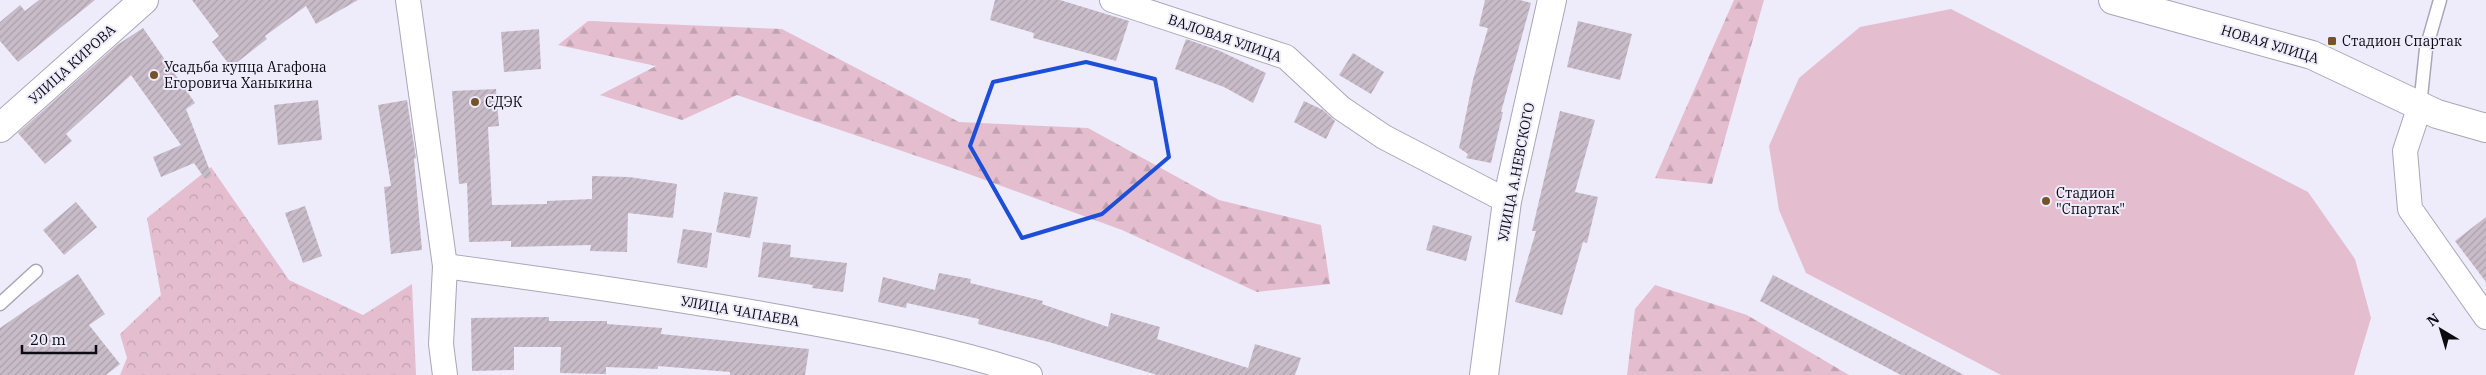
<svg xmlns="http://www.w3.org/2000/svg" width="2486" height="375" font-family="'IBM Plex Serif',serif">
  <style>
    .forest { fill: url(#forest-firs) }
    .park { fill: url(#park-crowns) }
    .garden { fill: #e4becf }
    .building { fill: url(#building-hatch) }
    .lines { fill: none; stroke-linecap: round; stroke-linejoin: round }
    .service-casing { stroke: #a9a6b6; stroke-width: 15 }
    .minor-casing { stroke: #a9a6b6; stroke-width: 26 }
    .tertiary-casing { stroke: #a9a6b6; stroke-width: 30 }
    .service { stroke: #fff; stroke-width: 12 }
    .minor { stroke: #fff; stroke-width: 24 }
    .tertiary { stroke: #fff; stroke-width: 28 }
    .marked { fill: none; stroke: #1d4ed8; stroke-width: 4; stroke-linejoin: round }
    .poi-dot { fill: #735329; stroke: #eeebfb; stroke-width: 2 }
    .labels { text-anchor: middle; stroke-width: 4; stroke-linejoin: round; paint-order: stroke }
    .street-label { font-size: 14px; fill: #0c0b10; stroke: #eeebfb }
    .poi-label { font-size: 14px; fill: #0c0b10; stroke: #eeebfb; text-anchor: start }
  </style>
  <defs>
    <pattern id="forest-firs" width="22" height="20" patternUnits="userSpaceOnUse" patternTransform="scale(1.25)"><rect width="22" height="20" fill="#e4becf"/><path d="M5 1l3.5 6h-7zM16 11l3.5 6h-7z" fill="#c2a2b1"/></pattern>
    <pattern id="park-crowns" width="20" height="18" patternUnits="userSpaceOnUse" patternTransform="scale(1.25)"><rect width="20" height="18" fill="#e4becf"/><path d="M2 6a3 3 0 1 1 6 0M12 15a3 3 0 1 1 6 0" fill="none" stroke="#c2a2b1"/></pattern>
    <pattern id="building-hatch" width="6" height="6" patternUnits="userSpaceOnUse" patternTransform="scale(1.25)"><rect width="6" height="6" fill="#c8bcc9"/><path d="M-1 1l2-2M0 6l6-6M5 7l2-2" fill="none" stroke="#aba0ac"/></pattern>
  </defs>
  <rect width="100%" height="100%" fill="#eeebfb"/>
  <g class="forest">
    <path d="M1734 0H1764L1712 184 1655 178Z"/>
    <path d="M588 21 782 29 959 122 1088 128 1219 200 1321 225 1330 284 1257 292 1122 230 955 169 737 95 682 120 600 95 656 66 558 45Z"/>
    <path d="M1655 285 1747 315 1849 375H1627L1635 309Z"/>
  </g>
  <path class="park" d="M211 167 289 280 363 315 412 284 416 375H120L127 358 120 334 161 295 147 218Z"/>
  <path class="garden" d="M1951 9 2308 192 2355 259 2371 318 2354 375H2001L1806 273 1779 210 1769 146 1799 78 1860 27Z"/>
  <g class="building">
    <path d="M39 0H95L18 62 0 41V22L20 5 25 11Z"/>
    <path d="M192 0H358L316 24 306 6 265 36 267 39 231 67 212 42 219 36Z"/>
    <path d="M995 0H1060L1129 21 1116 61 1033 38 1034 33 990 20Z"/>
    <path d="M1485 0H1520L1531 3 1501 112H1503L1491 163 1466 158 1468 154 1459 148 1473 80 1488 28 1479 26Z"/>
    <path d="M1578 21 1632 34 1620 80 1567 67Z"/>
    <path d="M143 28 195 103 186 109 212 176 205 179 194 163 161 177 153 157 181 145 131 75 66 134 72 141 45 164 18 133 117 45Z"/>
    <path d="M539 29 541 69 504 72 501 32Z"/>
    <path d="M1186 39 1220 51 1266 73 1253 103 1224 87 1175 69Z"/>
    <path d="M1353 53 1384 72 1371 94 1339 75Z"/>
    <path d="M496 89 499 126 488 127 492 205 547 204V201L592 199V176L629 177 677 184 673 218 628 213 627 252 590 251 591 245 511 247V241L469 242 467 183 459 184 452 91Z"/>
    <path d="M318 100 322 140 278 145 274 105Z"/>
    <path d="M407 100 416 158 414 159 422 250 391 254 384 187 391 186 378 105Z"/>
    <path d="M1304 101 1323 110 1335 121 1326 139 1294 122Z"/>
    <path d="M1560 111 1595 120 1575 192 1598 197 1587 243 1583 242 1562 315 1515 302 1536 231H1532Z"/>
    <path d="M724 192 758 197 750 238 716 232Z"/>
    <path d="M76 202 97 227 64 255 43 230Z"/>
    <path d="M305 206 322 256 303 263 285 213Z"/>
    <path d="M2486 217V282L2455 241Z"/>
    <path d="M1433 225 1472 236 1466 261 1426 250Z"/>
    <path d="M683 229 712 233 707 268 677 263Z"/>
    <path d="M763 242 791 245 790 257 847 263 843 292 812 288 813 285 758 277Z"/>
    <path d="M939 273 971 279 970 283 1043 301 1042 304 1108 327 1111 313 1160 327 1157 339 1248 368 1255 344 1301 358 1295 375H1157L1049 342 978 324 979 319 907 303 906 308 878 302 883 277 935 290Z"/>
    <path d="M78 274 105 314 89 325 120 364 106 375H0V328Z"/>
    <path d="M1773 275 1964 375H1901L1760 301Z"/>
    <path d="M549 317V321H607V324L662 328 661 334 809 349 805 375H730V372L658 366V369L606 367V374L560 373 561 347H514V370L472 371 471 318Z"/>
  </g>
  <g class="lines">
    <defs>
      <g id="service">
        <path d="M2420 106 2426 49 2440 0"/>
        <path d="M0 304 36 271"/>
      </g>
      <g id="minor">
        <path d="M408 0 445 266 441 344 445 375"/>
        <path d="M1112 0 1286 57 1341 108 1384 137 1507 201"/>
        <path d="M2420 106 2405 151 2410 209 2486 317"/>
        <path d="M445 266C564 282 683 299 801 321 878 335 956 350 1030 375"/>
      </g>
      <g id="tertiary">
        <path d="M2113 0 2312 55 2437 114 2486 128"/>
        <path d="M0 128 144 0"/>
        <path d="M1484 375 1507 201 1552 0"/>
      </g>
    </defs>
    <use href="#service" class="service-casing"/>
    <use href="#minor" class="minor-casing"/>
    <use href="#tertiary" class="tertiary-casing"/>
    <use href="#service" class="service"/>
    <use href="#minor" class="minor"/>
    <use href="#tertiary" class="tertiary"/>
  </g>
  <path class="marked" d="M1086 62 1155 79 1169 157 1102 214 1022 238 970 146 993 82Z"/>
  <g class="poi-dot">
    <rect x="2327" y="36" width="10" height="10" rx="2.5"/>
    <circle cx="154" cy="75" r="5"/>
    <circle cx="475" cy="102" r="5"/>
    <circle cx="2046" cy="201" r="5"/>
  </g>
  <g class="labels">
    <g class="street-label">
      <text transform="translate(1225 38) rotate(19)" y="5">ВАЛОВАЯ УЛИЦА</text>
      <text transform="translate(2270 44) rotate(17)" y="5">НОВАЯ УЛИЦА</text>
      <text transform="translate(72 64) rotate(-42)" y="5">УЛИЦА КИРОВА</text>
      <text transform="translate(1516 172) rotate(-79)" y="5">УЛИЦА А.НЕВСКОГО</text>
      <text transform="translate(740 311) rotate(10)" y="5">УЛИЦА ЧАПАЕВА</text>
    </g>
    <g class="poi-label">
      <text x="2342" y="46">Стадион Спартак</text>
      <text x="164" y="72">Усадьба купца Агафона<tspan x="164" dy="16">Егоровича Ханыкина</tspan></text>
      <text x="485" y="107">СДЭК</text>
      <text x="2056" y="198">Стадион<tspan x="2056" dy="16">"Спартак"</tspan></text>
    </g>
  </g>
  <g transform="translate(2441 330) rotate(322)" stroke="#eeebfb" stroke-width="4" paint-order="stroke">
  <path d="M0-4L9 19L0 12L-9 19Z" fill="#0c0b10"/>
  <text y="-8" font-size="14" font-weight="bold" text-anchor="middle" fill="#0c0b10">N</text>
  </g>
  <path d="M22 345v8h74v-8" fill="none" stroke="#0c0b10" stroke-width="2.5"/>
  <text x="30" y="345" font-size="15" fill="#0c0b10" stroke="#eeebfb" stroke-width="4" paint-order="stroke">20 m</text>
</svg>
